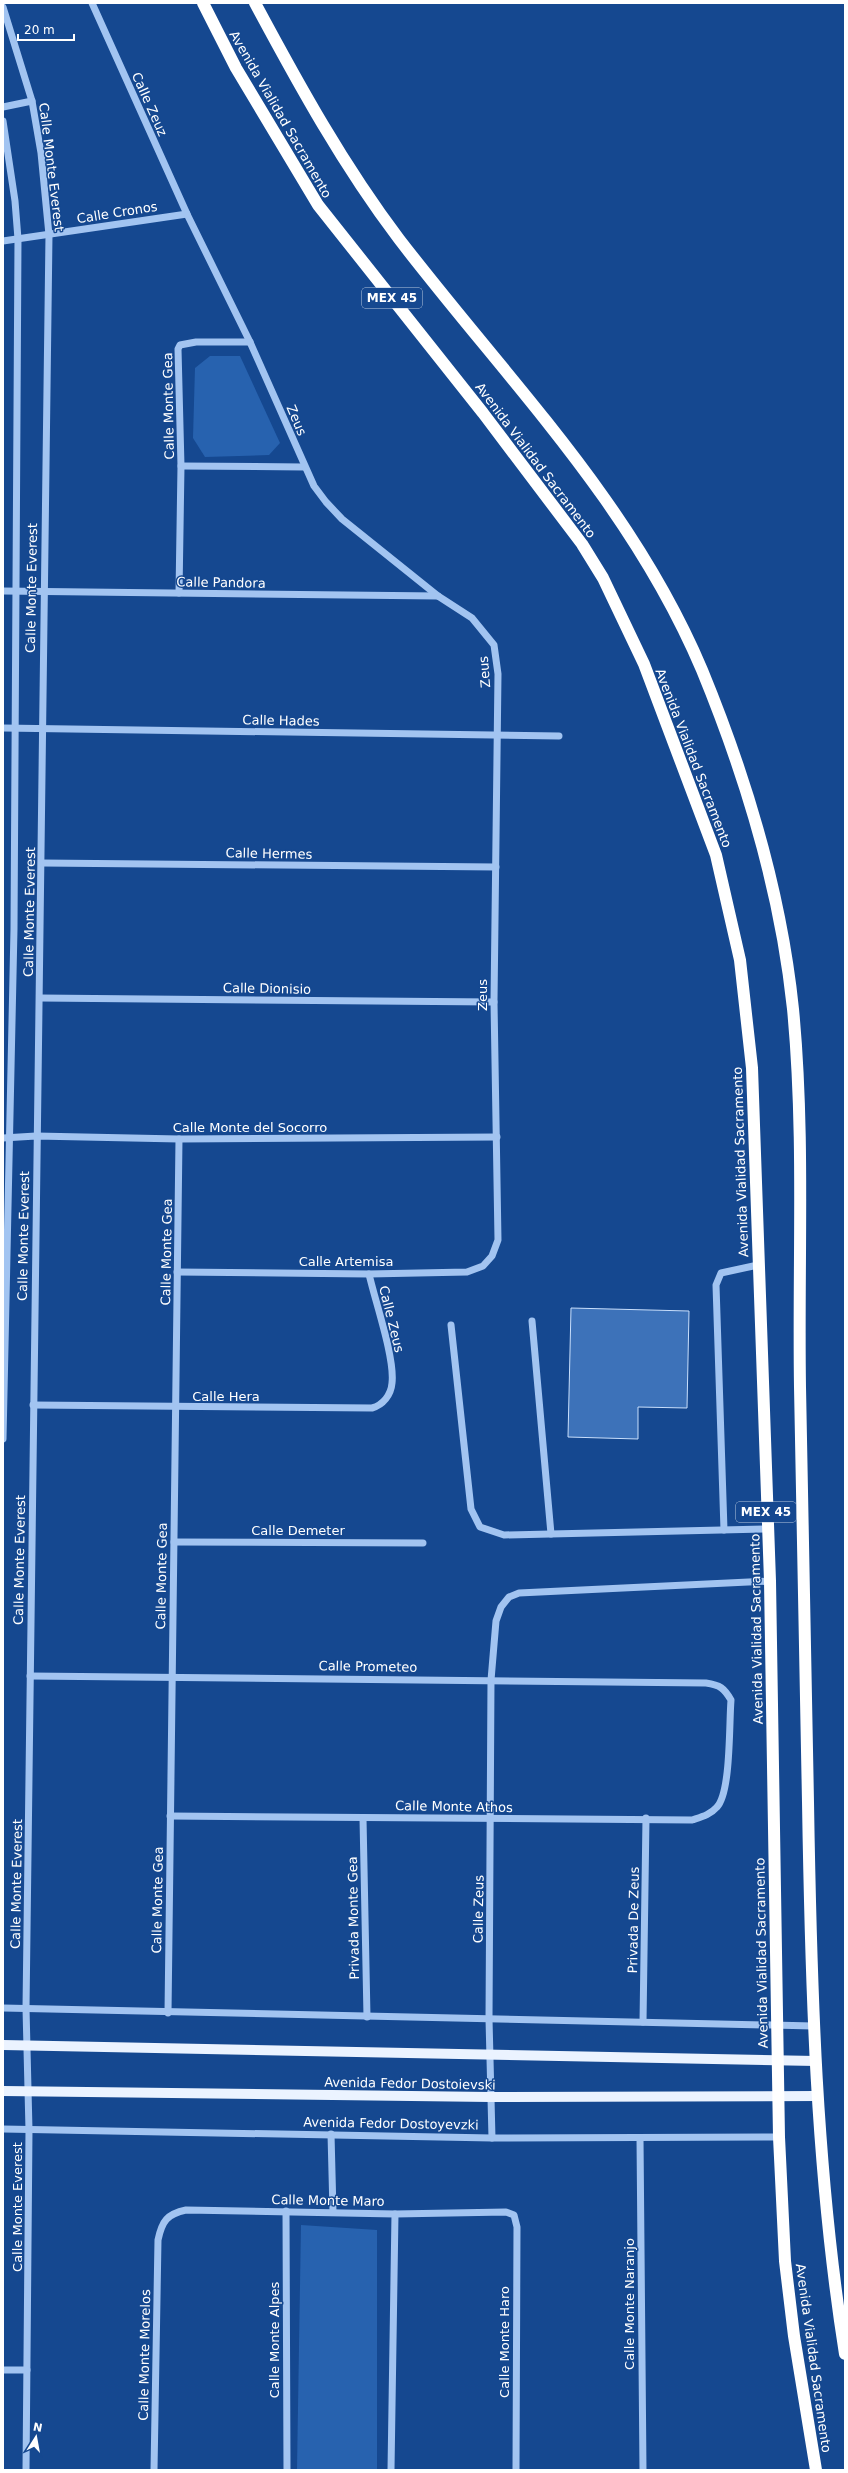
<svg xmlns="http://www.w3.org/2000/svg" width="848" height="2473" font-family="'DejaVu Sans',sans-serif">
  <style>
    .green { fill: #2762af }
    .building { fill: #3d72b9; stroke: #c9dffc }
    .lines { fill: none; stroke-linecap: round; stroke-linejoin: round }
    .minor { stroke: #a2c4f1; stroke-width: 7 }
    .major { stroke: #ebf3ff; stroke-width: 10 }
    .highway { stroke: #fff; stroke-width: 12 }
    .labels { text-anchor: middle; stroke-width: 3; stroke-linejoin: round; paint-order: stroke }
    .shield { fill: #154890; stroke: #b9c8de; stroke-width: 1 }
    .shield-label { font-size: 12px; font-weight: bold; fill: #fff }
    .street-label { font-size: 13px; fill: #fff; stroke: #154890 }
  </style>
  <rect width="100%" height="100%" fill="#154890"/>
  <g class="green">
    <path d="M210 356H240L280 443 269 455 205 457 193 438 195 368Z"/>
    <path d="M301 2225 377 2230V2470H297Z"/>
  </g>
  <path class="building" d="M571 1308 689 1311 687 1408 638 1407V1439L568 1437Z"/>
  <g class="lines">
    <g class="minor">
      <path d="M92 3 187 214 250 342 314 486 326 502 342 519 438 596 472 618 494 645 498 674 494 1002 498 1240 492 1256 483 1266 467 1272 369 1274 177 1272"/>
      <path d="M3 7 32 101 41 153 49 235 26 2008 29 2130 26 2470"/>
      <path d="M3 107 32 101"/>
      <path d="M3 121 15 201 18 239 14 929 3 1439"/>
      <path d="M3 241 187 214"/>
      <path d="M181 466 304 467"/>
      <path d="M3 591 438 596"/>
      <path d="M179 593 181 466 178 349 180 345 196 342H250"/>
      <path d="M3 728 559 736"/>
      <path d="M42 863 496 867"/>
      <path d="M40 998 494 1002"/>
      <path d="M3 1138 36 1136 179 1139 497 1137"/>
      <path d="M532 1321 551 1534"/>
      <path d="M451 1325 471 1509 480 1527 504 1535 767 1529"/>
      <path d="M33 1405 372 1408C383 1405 391 1395 392 1383 395 1358 375 1301 369 1274"/>
      <path d="M724 1530 716 1285 721 1273 758 1265"/>
      <path d="M174 1542 423 1543"/>
      <path d="M30 1676 706 1683C720 1685 724 1688 731 1700 729 1724 731 1792 717 1807 710 1815 701 1817 692 1820L170 1816"/>
      <path d="M363 1818 367 2017"/>
      <path d="M3 2008 813 2026"/>
      <path d="M168 2013 179 1139"/>
      <path d="M643 2022 646 1818"/>
      <path d="M3 2129 492 2138 779 2137"/>
      <path d="M331 2134 333 2212"/>
      <path d="M492 2138 489 2019 491 1680 496 1621 501 1607 509 1597 519 1593 770 1581"/>
      <path d="M640 2138 643 2470"/>
      <path d="M286 2211 287 2470"/>
      <path d="M3 2370H27"/>
      <path d="M154 2470 158 2240C162 2221 167 2214 186 2210L395 2214 506 2212 514 2215 517 2227 516 2470"/>
      <path d="M391 2470 395 2214"/>
    </g>
    <g class="major">
      <path d="M3 2045 816 2061"/>
      <path d="M3 2091 490 2097 817 2096"/>
    </g>
    <g class="highway">
      <path d="M203 3 236 68 318 205 483 413 582 544 603 578 644 664 716 855 740 960 752 1068 770 1581 779 2137 785 2261 794 2336 816 2470"/>
      <path d="M255 3C299 85 343 165 399 239 508 381 631 502 702 670 746 777 781 893 793 1009 805 1134 798 1261 800 1387 803 1525 805 1664 808 1802 811 1987 816 2171 845 2354"/>
    </g>
  </g>
  <g class="labels">
    <g class="shield">
      <rect x="362" y="288" width="60" height="20" rx="3"/>
      <rect x="736" y="1502" width="60" height="20" rx="3"/>
    </g>
    <g class="shield-label">
      <text x="392" y="302">MEX 45</text>
      <text x="766" y="1516">MEX 45</text>
    </g>
    <g class="street-label">
      <text transform="translate(150 104) rotate(66)" y="5">Calle Zeuz</text>
      <text transform="translate(281 114) rotate(60)" y="5">Avenida Vialidad Sacramento</text>
      <text transform="translate(52 167) rotate(83)" y="5">Calle Monte Everest</text>
      <text transform="translate(117 212) rotate(-9)" y="5">Calle Cronos</text>
      <text transform="translate(168 406) rotate(-91)" y="5">Calle Monte Gea</text>
      <text transform="translate(297 420) rotate(67)" y="5">Zeus</text>
      <text transform="translate(536 460) rotate(53)" y="5">Avenida Vialidad Sacramento</text>
      <text transform="translate(221 582) rotate(1)" y="5">Calle Pandora</text>
      <text transform="translate(31 588) rotate(-89)" y="5">Calle Monte Everest</text>
      <text transform="translate(484 672) rotate(-95)" y="5">Zeus</text>
      <text transform="translate(281 720) rotate(1)" y="5">Calle Hades</text>
      <text transform="translate(694 758) rotate(69)" y="5">Avenida Vialidad Sacramento</text>
      <text transform="translate(269 853) rotate(1)" y="5">Calle Hermes</text>
      <text transform="translate(29 912) rotate(-89)" y="5">Calle Monte Everest</text>
      <text transform="translate(267 988) rotate(1)" y="5">Calle Dionisio</text>
      <text transform="translate(482 995) rotate(-90)" y="5">Zeus</text>
      <text x="250" y="1132">Calle Monte del Socorro</text>
      <text transform="translate(740 1162) rotate(-92)" y="5">Avenida Vialidad Sacramento</text>
      <text transform="translate(23 1236) rotate(-89)" y="5">Calle Monte Everest</text>
      <text transform="translate(166 1252) rotate(-89)" y="5">Calle Monte Gea</text>
      <text x="346" y="1266">Calle Artemisa</text>
      <text transform="translate(392 1319) rotate(76)" y="5">Calle Zeus</text>
      <text x="226" y="1401">Calle Hera</text>
      <text x="298" y="1535">Calle Demeter</text>
      <text transform="translate(19 1560) rotate(-89)" y="5">Calle Monte Everest</text>
      <text transform="translate(161 1576) rotate(-89)" y="5">Calle Monte Gea</text>
      <text transform="translate(756 1629) rotate(-91)" y="5">Avenida Vialidad Sacramento</text>
      <text transform="translate(368 1666) rotate(1)" y="5">Calle Prometeo</text>
      <text transform="translate(454 1806) rotate(1)" y="5">Calle Monte Athos</text>
      <text transform="translate(16 1884) rotate(-89)" y="5">Calle Monte Everest</text>
      <text transform="translate(157 1900) rotate(-89)" y="5">Calle Monte Gea</text>
      <text transform="translate(478 1909) rotate(-89)" y="5">Calle Zeus</text>
      <text transform="translate(353 1918) rotate(-91)" y="5">Privada Monte Gea</text>
      <text transform="translate(633 1920) rotate(-89)" y="5">Privada De Zeus</text>
      <text transform="translate(761 1953) rotate(-91)" y="5">Avenida Vialidad Sacramento</text>
      <text transform="translate(410 2083) rotate(1)" y="5">Avenida Fedor Dostoievski</text>
      <text transform="translate(391 2123) rotate(1)" y="5">Avenida Fedor Dostoyevzki</text>
      <text transform="translate(328 2200) rotate(1)" y="5">Calle Monte Maro</text>
      <text transform="translate(17 2207) rotate(-90)" y="5">Calle Monte Everest</text>
      <text transform="translate(629 2304) rotate(-90)" y="5">Calle Monte Naranjo</text>
      <text transform="translate(274 2340) rotate(-90)" y="5">Calle Monte Alpes</text>
      <text transform="translate(504 2342) rotate(-90)" y="5">Calle Monte Haro</text>
      <text transform="translate(144 2355) rotate(-89)" y="5">Calle Monte Morelos</text>
      <text transform="translate(814 2358) rotate(82)" y="5">Avenida Vialidad Sacramento</text>
    </g>
  </g>
  <rect width="848" height="2473" fill="none" stroke="#ffffff" stroke-width="8"/>
  <g transform="translate(36 2437) rotate(11)" stroke="#154890" stroke-width="3" paint-order="stroke">
  <path d="M0-3L7 15L0 10L-7 15Z" fill="#ffffff"/>
  <text y="-6" font-size="11" font-weight="bold" text-anchor="middle" fill="#ffffff">N</text>
  </g>
  <path d="M18 34v6h56v-6" fill="none" stroke="#ffffff" stroke-width="2"/>
  <text x="24" y="34" font-size="12" fill="#ffffff" stroke="#154890" stroke-width="3" paint-order="stroke">20 m</text>
</svg>
